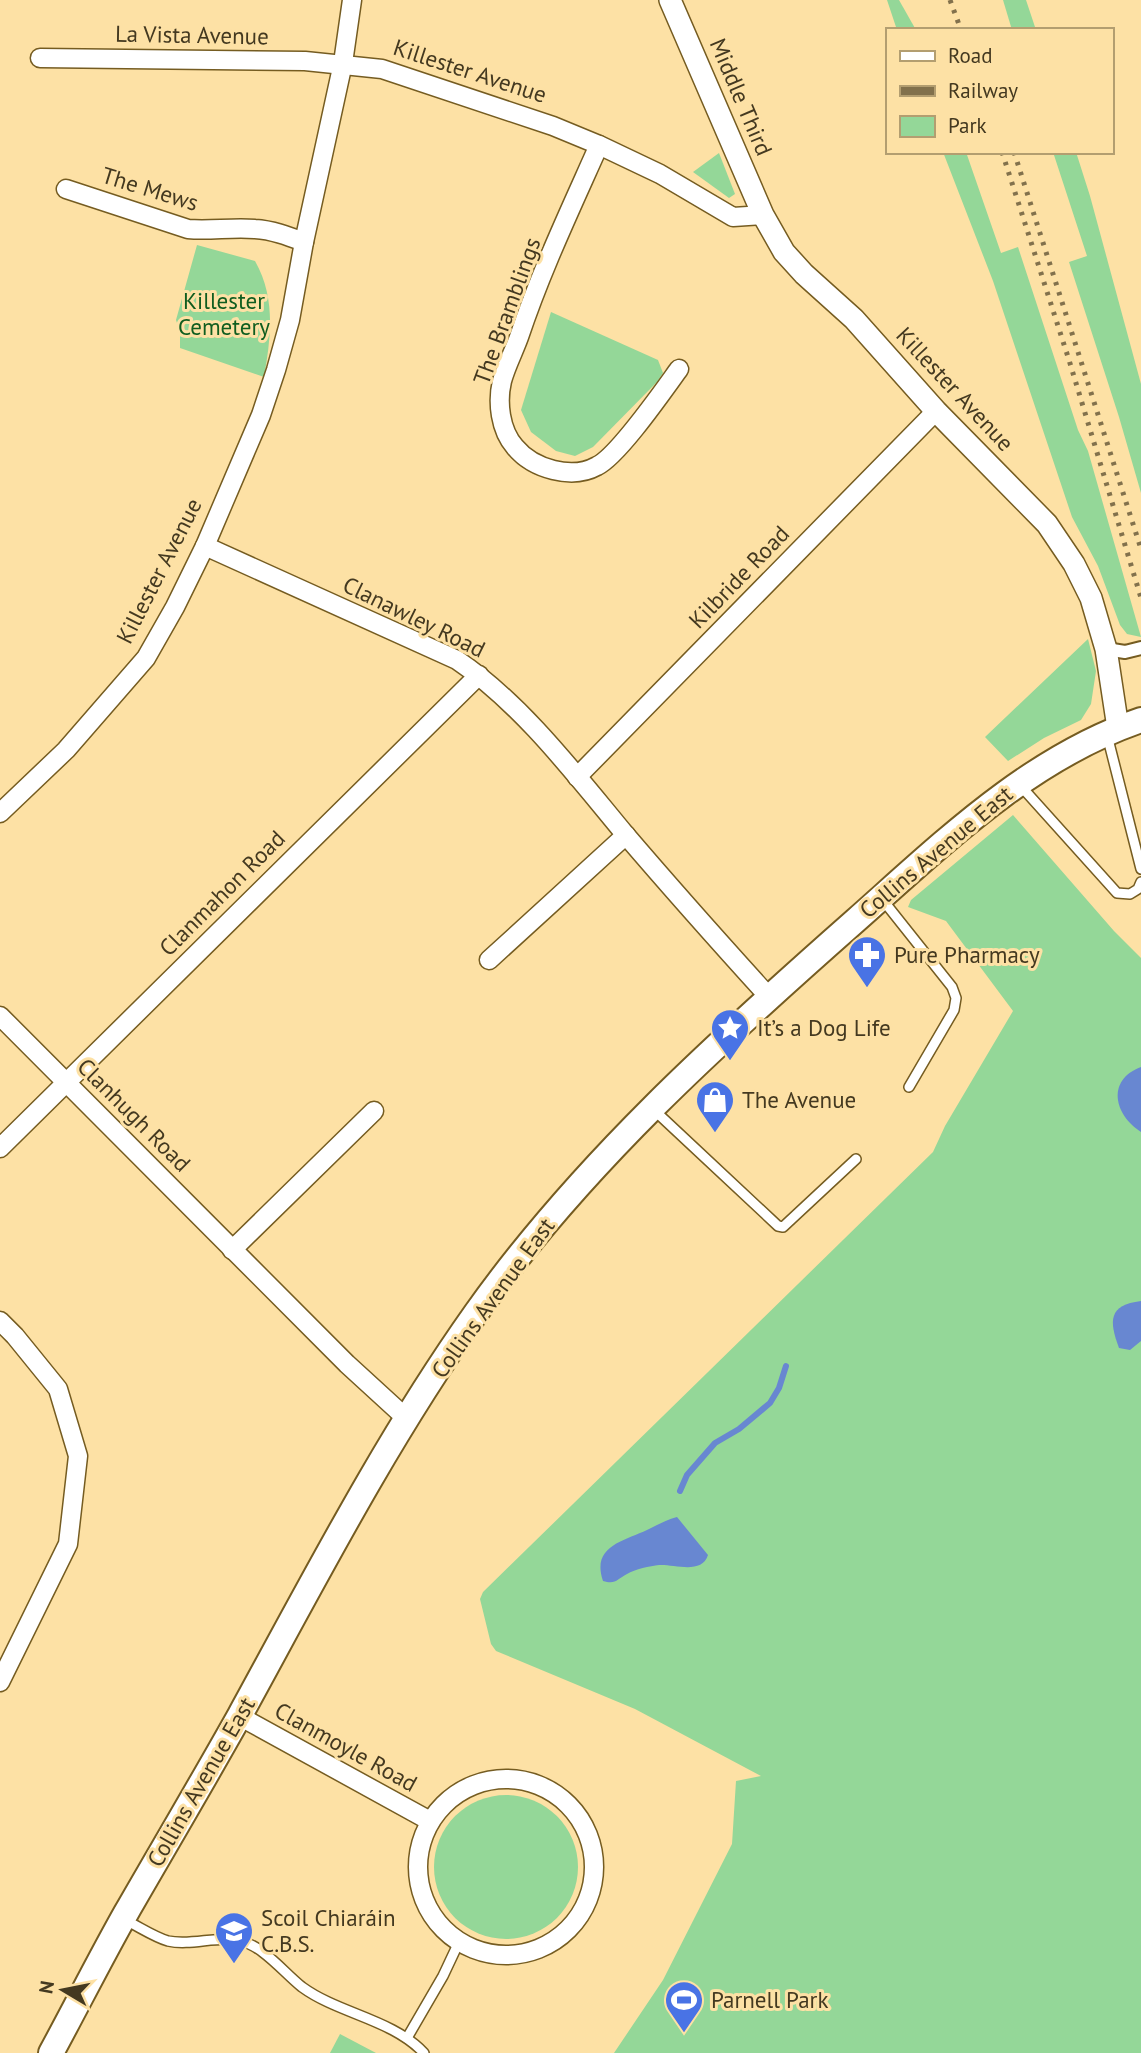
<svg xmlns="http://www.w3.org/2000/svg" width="1141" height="2053" font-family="'PT Sans',sans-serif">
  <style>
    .green { fill: #94d798 }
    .water { fill: #6887d1 }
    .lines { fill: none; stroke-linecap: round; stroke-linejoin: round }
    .stream { stroke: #6887d1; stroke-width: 6 }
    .service-casing { stroke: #755c21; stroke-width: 12 }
    .pedestrian-casing { stroke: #755c21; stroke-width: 16 }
    .minor-casing { stroke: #755c21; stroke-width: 21 }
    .tertiary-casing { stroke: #755c21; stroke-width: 24 }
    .secondary-casing { stroke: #755c21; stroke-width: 28 }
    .service { stroke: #fff; stroke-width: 9 }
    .pedestrian { stroke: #fff; stroke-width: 12 }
    .minor { stroke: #fff; stroke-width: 18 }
    .tertiary { stroke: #fff; stroke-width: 21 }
    .secondary { stroke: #fff; stroke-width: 24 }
    .rail { stroke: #82714c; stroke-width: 5; stroke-dasharray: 3.5 7; stroke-linecap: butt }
    .labels { text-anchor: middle; stroke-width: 6; stroke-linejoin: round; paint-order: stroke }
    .street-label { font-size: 23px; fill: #443920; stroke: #fde1a5 }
    .park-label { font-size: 23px; fill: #105d1f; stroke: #fde1a5 }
    .poi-label { font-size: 23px; fill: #443920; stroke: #fde1a5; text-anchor: start }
  </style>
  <rect width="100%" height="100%" fill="#fde1a5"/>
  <g class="green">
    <path d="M887 0H899L916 30H897Z"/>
    <path d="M1003 0H1026L1036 30H1012Z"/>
    <path d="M943 152H966L1001 253 1018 247 1078 430 1088 451 1141 637 1127 634 1120 625 1098 566 1072 517 993 281Z"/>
    <path d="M1053 152H1076L1090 196 1141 384V493L1119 417 1069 262 1087 256Z"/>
    <path d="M719 153 735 194 729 198 693 172Z"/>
    <path d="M197 245 255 261C276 298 271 337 264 377L180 348V332L176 320Z"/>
    <path d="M551 312 658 360 663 373 657 382 593 447 575 456 556 451 531 432 521 410Z"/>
    <path d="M1088 639 1096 671 1091 704 1081 720 1044 738 1008 761 985 737Z"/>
    <path d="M1013 815 1114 931 1141 958V2053H614L663 1980 732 1844 736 1781 761 1776 635 1709 496 1651 491 1644 480 1599 483 1592 933 1152 945 1126 1013 1011 946 921 908 907 911 900Z"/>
    <circle cx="506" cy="1867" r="72"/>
    <path d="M340 2034 376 2053H330Z"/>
  </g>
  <g class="water">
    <path d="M1141 1067V1132C1114 1115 1106 1080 1141 1067Z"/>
    <path d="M1141 1301V1341L1130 1350 1119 1348C1109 1321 1108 1305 1141 1301Z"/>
    <path d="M677 1517 708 1555C702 1575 674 1564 659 1565 650 1566 635 1569 627 1574 617 1579 616 1585 603 1581 591 1546 624 1541 647 1530 657 1525 666 1520 677 1517Z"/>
  </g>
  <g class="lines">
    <path class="stream" d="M680 1491 687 1475 715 1443 739 1429 770 1403 779 1388 786 1366"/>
    <defs>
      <g id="service">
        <path d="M1107 735 1141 869"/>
        <path d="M1019 784 1117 893 1130 894 1138 889 1141 882"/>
        <path d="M882 899 952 987 956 998 954 1010 909 1087"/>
        <path d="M654 1110 778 1226 783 1227 856 1159"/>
        <path d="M125 1920C138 1926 154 1937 168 1941 191 1946 215 1936 238 1940 264 1946 282 1971 302 1987 339 2014 392 2019 424 2053"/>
        <path d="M407 2038 443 1976 459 1942"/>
      </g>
      <path id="pedestrian" d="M1106 649 1125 652 1141 648"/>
      <g id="minor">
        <path d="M40 58 305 61 382 69 553 126 599 145 660 174 733 217 763 215"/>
        <path d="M599 145C571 208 541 271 519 337 514 351 506 366 502 381 497 402 500 430 515 447 533 469 572 480 597 466 618 456 663 391 679 369"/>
        <path d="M66 189 188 229C210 231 232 227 255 229 272 230 288 236 304 242"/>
        <path d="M205 546 457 660C521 703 575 774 624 833 671 888 720 943 769 997"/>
        <path d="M577 777 936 411"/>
        <path d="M0 813 66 750 146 658 175 607 205 546 261 415 276 370 290 320 304 242 343 63 352 0"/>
        <path d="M489 960 626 835"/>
        <path d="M0 1016 347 1364 406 1418"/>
        <path d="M0 1148 479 675"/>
        <path d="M232 1250 374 1111"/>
        <path d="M0 1321 15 1336 58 1389 78 1456 68 1544 0 1682"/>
        <path d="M239 1716 430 1821"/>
        <circle cx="506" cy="1867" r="88"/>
      </g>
      <path id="tertiary" d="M670 0 763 215 784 252 804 274 854 319 936 411 1047 524 1074 564 1091 598 1106 649 1118 728"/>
      <path id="secondary" d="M51 2053C76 2007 100 1959 126 1913 164 1847 203 1781 240 1715 315 1578 386 1440 476 1313 581 1165 720 1040 855 921 942 844 1029 758 1141 720"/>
    </defs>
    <use href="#service" class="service-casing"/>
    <use href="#pedestrian" class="pedestrian-casing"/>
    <use href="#minor" class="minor-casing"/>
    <use href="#tertiary" class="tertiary-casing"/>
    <use href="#secondary" class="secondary-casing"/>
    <use href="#service" class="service"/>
    <use href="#pedestrian" class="pedestrian"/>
    <use href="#minor" class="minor"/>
    <use href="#tertiary" class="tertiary"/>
    <use href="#secondary" class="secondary"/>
    <g class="rail">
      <path d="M950 0 961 30"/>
      <path d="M1002 152 1069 360 1141 598"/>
      <path d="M1014 152 1141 549"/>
    </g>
  </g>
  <defs>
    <symbol id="pharmacy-pin" viewBox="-11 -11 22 30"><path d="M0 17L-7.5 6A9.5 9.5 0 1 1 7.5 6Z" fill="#4973e5" stroke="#fde1a5"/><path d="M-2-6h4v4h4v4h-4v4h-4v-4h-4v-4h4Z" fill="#fff"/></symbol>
    <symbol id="sight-pin" viewBox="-11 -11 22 30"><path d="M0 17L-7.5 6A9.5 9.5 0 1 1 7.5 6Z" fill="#4973e5" stroke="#fde1a5"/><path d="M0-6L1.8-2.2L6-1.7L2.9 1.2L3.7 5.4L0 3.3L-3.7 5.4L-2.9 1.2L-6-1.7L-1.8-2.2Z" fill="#fff"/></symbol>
    <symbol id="shop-pin" viewBox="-11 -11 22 30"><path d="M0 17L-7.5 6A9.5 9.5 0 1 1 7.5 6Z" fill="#4973e5" stroke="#fde1a5"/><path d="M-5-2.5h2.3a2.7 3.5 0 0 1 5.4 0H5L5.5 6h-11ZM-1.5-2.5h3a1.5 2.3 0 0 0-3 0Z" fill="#fff"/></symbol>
    <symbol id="school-pin" viewBox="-11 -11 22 30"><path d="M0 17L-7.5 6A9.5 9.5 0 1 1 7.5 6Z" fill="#4973e5" stroke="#fde1a5"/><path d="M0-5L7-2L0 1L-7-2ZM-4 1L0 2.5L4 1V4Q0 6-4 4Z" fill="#fff"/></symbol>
    <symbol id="stadium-pin" viewBox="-11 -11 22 30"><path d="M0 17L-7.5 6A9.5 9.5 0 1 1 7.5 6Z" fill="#4973e5" stroke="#fde1a5"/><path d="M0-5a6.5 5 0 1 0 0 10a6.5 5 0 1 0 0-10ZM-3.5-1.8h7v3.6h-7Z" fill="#fff"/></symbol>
  </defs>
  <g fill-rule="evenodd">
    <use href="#pharmacy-pin" x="845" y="933" width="44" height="60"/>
    <use href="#sight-pin" x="708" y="1006" width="44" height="60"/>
    <use href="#shop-pin" x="693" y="1078" width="44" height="60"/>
    <use href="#school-pin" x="212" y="1909" width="44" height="60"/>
    <use href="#stadium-pin" x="662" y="1978" width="44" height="60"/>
  </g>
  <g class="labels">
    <g class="street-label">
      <text transform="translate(192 35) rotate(1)" y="8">La Vista Avenue</text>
      <text transform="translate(470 71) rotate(18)" y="8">Killester Avenue</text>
      <text transform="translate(741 97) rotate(67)" y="8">Middle Third</text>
      <text transform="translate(150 189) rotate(17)" y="8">The Mews</text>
      <text transform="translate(507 311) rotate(-70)" y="8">The Bramblings</text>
      <text transform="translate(955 389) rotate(47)" y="8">Killester Avenue</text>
      <text transform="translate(159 571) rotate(-63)" y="8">Killester Avenue</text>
      <text transform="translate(739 577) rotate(-46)" y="8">Kilbride Road</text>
      <text transform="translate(414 617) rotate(26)" y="8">Clanawley Road</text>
      <text transform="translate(936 852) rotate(-40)" y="8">Collins Avenue East</text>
      <text transform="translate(222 893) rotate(-45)" y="8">Clanmahon Road</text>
      <text transform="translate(134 1115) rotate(45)" y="8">Clanhugh Road</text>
      <text transform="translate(493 1298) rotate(-54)" y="8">Collins Avenue East</text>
      <text transform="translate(346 1747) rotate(29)" y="8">Clanmoyle Road</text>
      <text transform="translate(201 1782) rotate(-60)" y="8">Collins Avenue East</text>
    </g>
    <g class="park-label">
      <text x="224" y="309">Killester<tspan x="224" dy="26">Cemetery</tspan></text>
    </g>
    <g class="poi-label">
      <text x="894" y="963">Pure Pharmacy</text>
      <text x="757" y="1036">It’s a Dog Life</text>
      <text x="742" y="1108">The Avenue</text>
      <text x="261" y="1926">Scoil Chiaráin<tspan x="261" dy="26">C.B.S.</tspan></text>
      <text x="711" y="2008">Parnell Park</text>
    </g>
  </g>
  <rect x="886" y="28" width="228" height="126" fill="#fde1a5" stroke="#b39e70" stroke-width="2"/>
  <rect x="900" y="51" width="35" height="10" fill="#ffffff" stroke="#b39e70" stroke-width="2"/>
  <text x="948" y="63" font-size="21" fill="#443920">Road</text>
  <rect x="900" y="86" width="35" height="10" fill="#82714c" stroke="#b39e70" stroke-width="2"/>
  <text x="948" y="98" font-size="21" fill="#443920">Railway</text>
  <rect x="900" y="116" width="35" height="21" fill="#94d798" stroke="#b39e70" stroke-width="2"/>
  <text x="948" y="133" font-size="21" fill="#443920">Park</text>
  <g transform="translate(63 1990) rotate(280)" stroke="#fde1a5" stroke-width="5" paint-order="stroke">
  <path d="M0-5L12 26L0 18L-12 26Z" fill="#443920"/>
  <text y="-10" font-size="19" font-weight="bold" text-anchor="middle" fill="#443920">N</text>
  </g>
</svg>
